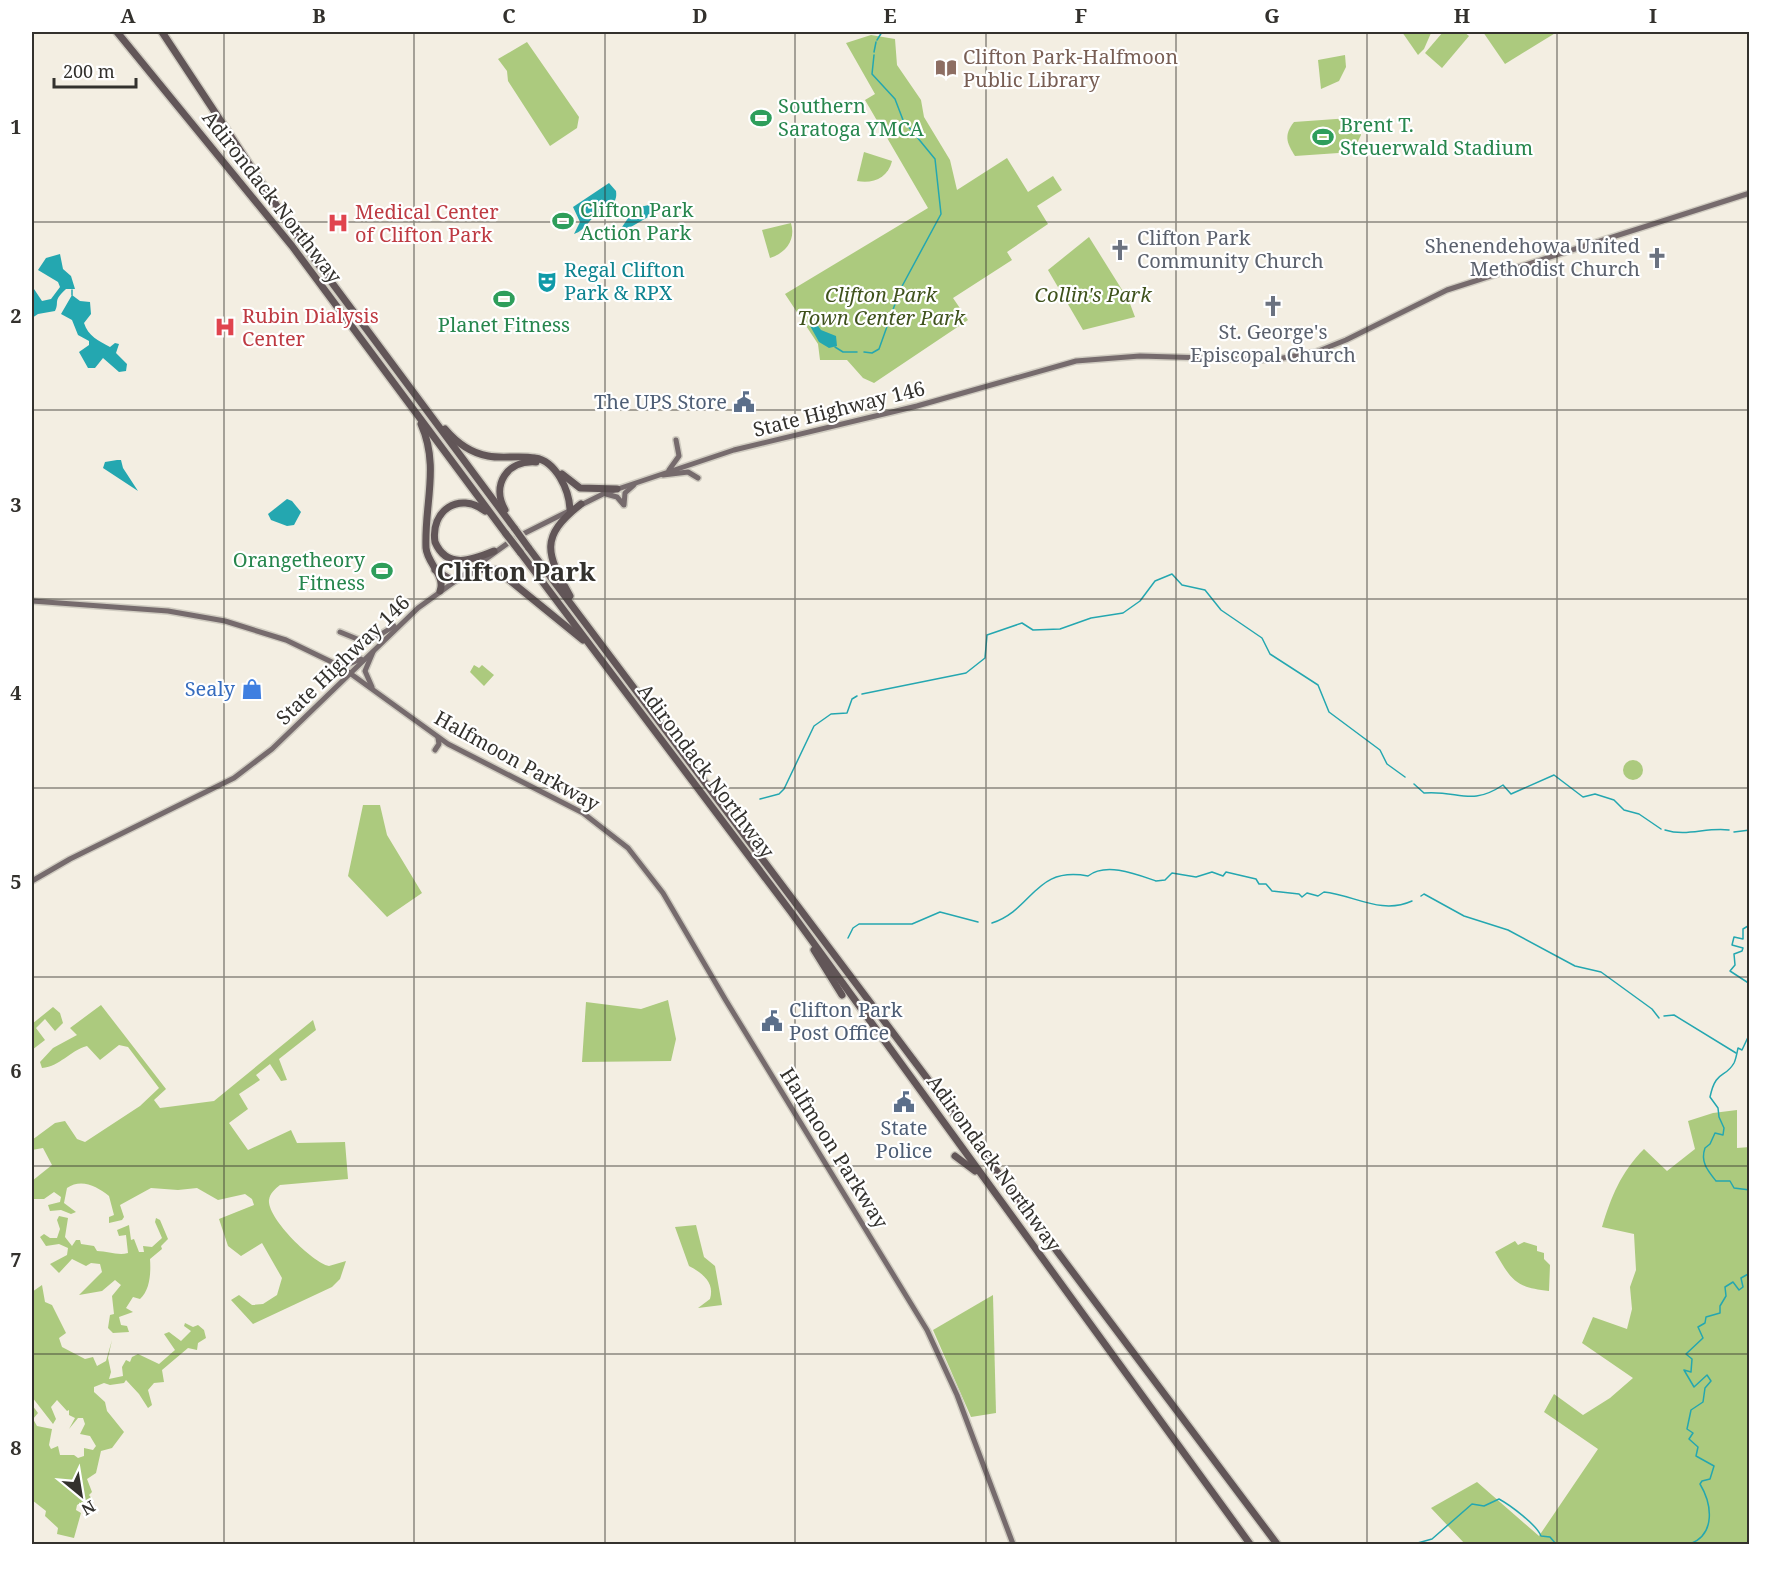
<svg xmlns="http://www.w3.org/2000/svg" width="1781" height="1576" font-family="'Noto Serif',serif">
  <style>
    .green { fill: #acca7e }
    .water { fill: #24a7b0 }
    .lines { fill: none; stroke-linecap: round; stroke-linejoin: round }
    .stream { stroke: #24a7b0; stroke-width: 1.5 }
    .major-casing { stroke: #d0ccc1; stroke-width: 8 }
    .highway-casing { stroke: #d0ccc1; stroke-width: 10 }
    .major { stroke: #766b6d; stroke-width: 5 }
    .highway { stroke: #625658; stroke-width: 7 }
    .highway-bridge-casing { stroke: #d0ccc1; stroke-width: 10; stroke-linecap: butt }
    .highway-bridge { stroke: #625658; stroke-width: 7 }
    .grid { fill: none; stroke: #33312d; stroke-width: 1.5; stroke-opacity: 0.55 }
    .labels { text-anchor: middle; stroke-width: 4.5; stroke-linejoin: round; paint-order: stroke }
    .education-label { font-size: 20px; fill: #785e54; stroke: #fff; text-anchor: start }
    .leisure-label { font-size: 20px; fill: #27864d; stroke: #fff; text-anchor: start }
    .street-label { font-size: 20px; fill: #33312d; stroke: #fff }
    .health-label { font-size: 20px; fill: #be3a42; stroke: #fff; text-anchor: start }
    .worship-label { font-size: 20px; fill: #5b616d; stroke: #fff; text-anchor: start }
    .culture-label { font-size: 20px; fill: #0d838f; stroke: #fff; text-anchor: start }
    .park-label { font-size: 20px; font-style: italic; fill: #3f521c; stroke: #fff }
    .service-label { font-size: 20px; fill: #4e5e75; stroke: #fff; text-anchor: end }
    .shop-label { font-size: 20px; fill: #366cbe; stroke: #fff; text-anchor: end }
    .district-label { font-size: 26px; font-weight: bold; fill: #33312d; stroke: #fff }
    .neatline { fill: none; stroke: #33312d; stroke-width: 2 }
    .grid-label { font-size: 20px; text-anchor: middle; font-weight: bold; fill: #33312d }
  </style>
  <rect width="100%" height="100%" fill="#f3eee2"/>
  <g class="green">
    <path d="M1402 32H1431V33L1424 49 1418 55Z"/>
    <path d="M1443 32H1464L1469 36 1442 68 1425 53Z"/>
    <path d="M1483 32H1557L1505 64Z"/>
    <path d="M871 35 895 39 897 65 921 100 924 117 950 160 957 190 1007 158 1028 192 1053 176 1062 190 1037 206 1048 224 1007 252 1012 260 953 298 968 320 874 383 863 378 847 360H820L818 344 785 294 928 208 865 100 875 94 846 43Z"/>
    <path d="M527 42 579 117 577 128 550 146 508 81 507 71 498 59Z"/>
    <path d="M1345 55 1346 67 1339 81 1321 89 1318 60Z"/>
    <path d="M1350 118 1359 128 1361 135 1353 152 1295 156C1286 142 1284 135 1294 122Z"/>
    <path d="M864 152 892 161C888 178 873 184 857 181Z"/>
    <path d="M791 223C796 240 786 253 770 258L762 230Z"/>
    <path d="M1089 237 1129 301 1135 317 1083 330 1048 270Z"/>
    <path d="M474 665 479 668 482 665 494 675 484 686 470 672Z"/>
    <circle cx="1633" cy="770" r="10"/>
    <path d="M363 805H380L387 835 422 893 387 917 348 876Z"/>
    <path d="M668 1000 676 1039 671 1061 582 1062 586 1002 641 1009Z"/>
    <path d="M101 1005 166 1089 154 1100 160 1108 214 1101 313 1020 316 1030 279 1059 287 1080 281 1081 270 1064 256 1075 260 1080 239 1094 248 1109 229 1123 248 1150 291 1130 297 1143 345 1142 348 1179 280 1185C275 1189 270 1193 269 1200 267 1218 312 1262 329 1266L346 1261 340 1279 332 1287 253 1324 231 1300 239 1295 252 1305 263 1304 277 1295 282 1278 262 1243 241 1256 228 1246 219 1219 254 1205 252 1199 245 1194 218 1200 197 1188 178 1190 151 1188 120 1205 124 1217 122 1220 109 1223V1217L114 1215 109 1196C97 1186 81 1178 67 1188L64 1203 76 1212 71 1214 61 1210 50 1211 48 1205 60 1202 61 1197 54 1192 44 1199H32V1181L52 1165 43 1148 32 1150V1140L55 1123 65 1121 77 1139 85 1142 140 1106 159 1088 128 1047 119 1045 100 1060 87 1046C69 1051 61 1066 42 1068L40 1062 53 1048 77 1035 70 1028Z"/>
    <path d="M53 1007 60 1013 63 1023 55 1031 45 1019 36 1028 45 1040 32 1050V1024Z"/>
    <path d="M1737 1110V1148L1750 1147 1749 1544H1465L1431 1508 1477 1482 1539 1536 1598 1449 1544 1412 1554 1394 1583 1415 1610 1398 1633 1378 1582 1343 1593 1317 1627 1329 1632 1309 1630 1287 1636 1270 1634 1234 1602 1227C1611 1197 1621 1172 1644 1149L1667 1171 1695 1149 1688 1121 1713 1113Z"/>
    <path d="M59 1216 68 1218 65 1237 72 1246 76 1240H80L81 1244 94 1246 97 1251C108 1251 118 1256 128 1253L126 1235 119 1236 117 1230 129 1225 131 1240 134 1239 139 1252H144L143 1246 152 1247 162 1238 155 1222 156 1218 160 1220 168 1239 161 1246 162 1249 150 1259C151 1273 150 1290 140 1299L133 1297 126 1308 133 1312 119 1317 121 1325 127 1326 129 1332 113 1333 108 1328 110 1315 114 1314 112 1296 121 1285 115 1280 102 1291 79 1295 102 1272 100 1264 91 1263 86 1266 72 1259 59 1273 50 1264 67 1255 68 1248 59 1244 46 1246 40 1237 44 1234 50 1238H57L60 1229 57 1220Z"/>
    <path d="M696 1225 704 1257 715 1266 722 1305 698 1308 710 1299C715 1282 702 1273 689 1266L675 1227Z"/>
    <path d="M1515 1241 1518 1245 1524 1242 1537 1246V1251L1544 1253V1259L1550 1265 1549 1291C1515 1287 1512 1281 1495 1252Z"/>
    <path d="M42 1285 45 1302 52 1305 66 1333 59 1338 62 1347 85 1359 93 1357 97 1366 106 1361 112 1340 108 1358 111 1372 109 1379 123 1376 122 1367 126 1360 130 1362 132 1357 138 1354 159 1364 175 1350 164 1334 169 1332 181 1341 191 1331 184 1326 185 1323 193 1327 198 1325 204 1330 206 1338 198 1343 197 1350 188 1348 162 1370 164 1382 154 1383 148 1390 152 1405 148 1408 139 1394 126 1380 124 1383 110 1385 104 1383 94 1387V1392L105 1402 107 1411 124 1432 112 1448 101 1451 96 1473 87 1479 92 1492 89 1495 93 1500 89 1504 82 1502 77 1505 76 1510 81 1513 74 1538 57 1534 58 1528 45 1516 46 1511 32 1500V1405L38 1413 33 1419 37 1426 52 1429 49 1445 51 1449 58 1446 60 1455H74L78 1458 84 1456V1448L93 1450 96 1446 90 1436 80 1434 85 1424 83 1418H78L69 1429 75 1418 69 1415V1410L67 1411 57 1400 51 1407 56 1419 53 1424 32 1397V1292Z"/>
    <path d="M993 1295 996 1413 971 1417 933 1330Z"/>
  </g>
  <g class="water">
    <path d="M609 183 616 191C618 205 608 206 599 212 590 218 586 230 574 234L580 222 573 207Z"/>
    <path d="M658 203 662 205 660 210 624 231 622 227 635 208Z"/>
    <path d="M60 254 63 269 71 276 75 289H66C52 302 60 301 55 311L38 314 32 318V286L42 301 51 299 60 287 58 282 38 270 46 258Z"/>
    <path d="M72 295 80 301 90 302 91 314 84 323C88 336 99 341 110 347L115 343 119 344 116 353 127 364 126 371 119 372 103 358 95 368H88L79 352 89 345V341L78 335 72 320 61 314Z"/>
    <path d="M813 319 821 330 836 336 837 346 829 348 819 342 809 324Z"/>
    <path d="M117 460H121L123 468 138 491 103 468 105 462Z"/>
    <path d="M287 499 292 501 301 512 294 525 287 526 271 520 268 514Z"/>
  </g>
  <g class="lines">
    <g class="stream">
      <path d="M877 40 882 32"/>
      <path d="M874 52 876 42"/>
      <path d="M72 295V290"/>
      <path d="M835 347 843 352H857"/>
      <path d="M864 352 872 353 879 349 900 290 941 214 935 159 903 120 895 99 872 74 874 55"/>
      <path d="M862 694 966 673 985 658 987 635 1022 623 1033 630 1060 629 1091 618 1123 613 1140 601 1155 581 1172 574 1182 585 1205 590 1221 610 1262 638 1270 654 1318 685 1329 712 1380 750 1387 764 1405 777"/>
      <path d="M1414 784 1424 793C1459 790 1470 807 1503 785L1511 794 1554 775 1583 797 1595 794 1614 800 1624 810 1639 814 1661 829"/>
      <path d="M760 799 779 794 784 789 814 726 831 714 847 713 852 699 857 696"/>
      <path d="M1665 830C1687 837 1706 827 1729 830"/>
      <path d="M1734 832 1750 830"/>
      <path d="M1421 896 1424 894 1464 916 1508 930 1575 966 1601 972 1652 1009 1659 1018"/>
      <path d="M1750 917 1748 926 1743 929V939L1734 937 1732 945 1743 948 1742 951 1734 954 1735 965 1730 971 1750 984"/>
      <path d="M992 923C1034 909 1034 866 1088 876 1106 862 1136 874 1156 881L1165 880 1172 873 1196 877 1212 872 1223 876 1226 872 1256 879 1259 884H1266L1272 891 1299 894 1302 897 1307 893 1318 896 1324 892C1354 895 1381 915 1412 901"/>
      <path d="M848 938 853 928 859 924H912L940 912 978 922"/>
      <path d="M1750 997V1000"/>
      <path d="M1664 1016 1674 1015 1736 1053"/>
      <path d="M1750 1033 1742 1050 1738 1048C1737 1053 1736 1059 1734 1063 1725 1079 1716 1069 1710 1097L1718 1108 1719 1117 1724 1128 1723 1135 1715 1133 1710 1144 1705 1148C1700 1162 1708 1171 1716 1181H1730L1734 1188 1750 1190"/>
      <path d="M1414 1544 1432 1539 1472 1504 1484 1506 1499 1499C1510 1505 1537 1525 1541 1536L1550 1537 1556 1544"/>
      <path d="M1662 1544H1664"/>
      <path d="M1690 1544C1716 1534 1712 1504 1700 1484L1702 1481 1710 1479 1714 1466 1696 1456 1698 1447 1689 1439 1693 1433 1687 1429 1691 1410 1703 1402 1705 1388 1711 1381 1707 1375 1694 1387 1684 1370 1691 1372 1692 1359 1686 1354 1703 1338 1698 1327 1705 1323 1706 1317 1720 1313V1306L1726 1296 1725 1287 1733 1282 1739 1290 1743 1287 1741 1278 1750 1273"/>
    </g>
    <defs>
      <g id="major">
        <path d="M669 470 679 456 676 440"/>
        <path d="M663 475 688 472 698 478"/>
        <path d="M606 494 617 497 623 504"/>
        <path d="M624 505 625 493 634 485"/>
        <path d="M32 601 168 611 225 621 286 640 340 666 448 744 583 813 628 848 663 893 725 999 927 1330 957 1395 1013 1544"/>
        <path d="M340 632 367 643 394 626"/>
        <path d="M338 663 349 664 361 659"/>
        <path d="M372 687 365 671 373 652"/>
        <path d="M435 750 439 744 438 738"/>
        <path d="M32 881 70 859 234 778 272 749 418 608 515 538 603 494 734 450 917 406 1076 361 1140 356 1272 360 1316 352 1346 340 1447 290 1750 193"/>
      </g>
      <g id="highway">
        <path d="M117 32 292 246 506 534"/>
        <path d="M162 32 292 229 515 529"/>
        <path d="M421 424C440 466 424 505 426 548 427 563 446 576 440 591"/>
        <path d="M445 429C456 442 471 453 488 456 503 459 519 455 535 458 556 461 569 490 570 509"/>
        <path d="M562 474 580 488 617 489"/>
        <path d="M505 510C491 485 507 460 536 462"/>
        <path d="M485 511C459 491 430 511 435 542 447 570 472 560 494 551"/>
        <path d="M528 547 1277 1544"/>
        <path d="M520 552 791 912 1250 1544"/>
        <path d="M435 570 453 581 479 569 497 570 583 640"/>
        <path d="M570 596C546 553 539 537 581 504"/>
        <path d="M814 950 842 995"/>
        <path d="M955 1156 975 1171"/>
      </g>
    </defs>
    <use href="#major" class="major-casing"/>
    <use href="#highway" class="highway-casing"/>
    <use href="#major" class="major"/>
    <use href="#highway" class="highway"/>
    <defs>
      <g id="highway-bridge">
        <path d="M515 529 528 547"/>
        <path d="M506 534 520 552"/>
      </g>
    </defs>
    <use href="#highway-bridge" class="highway-bridge-casing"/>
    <use href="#highway-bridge" class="highway-bridge"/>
  </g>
  <path class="grid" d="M224 32V1544M414 32V1544M605 32V1544M795 32V1544M986 32V1544M1176 32V1544M1367 32V1544M1557 32V1544M32 222H1750M32 410H1750M32 599H1750M32 788H1750M32 977H1750M32 1166H1750M32 1354H1750"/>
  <defs>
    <symbol id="library-bare" viewBox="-9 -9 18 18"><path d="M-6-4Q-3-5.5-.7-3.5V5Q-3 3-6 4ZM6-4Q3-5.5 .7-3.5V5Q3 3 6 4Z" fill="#8d6e63" stroke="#fff" stroke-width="2.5" paint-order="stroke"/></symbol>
    <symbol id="stadium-bare" viewBox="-9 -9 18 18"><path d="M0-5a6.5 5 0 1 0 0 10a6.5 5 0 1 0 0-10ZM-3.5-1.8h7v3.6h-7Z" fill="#2e9e5b" stroke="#fff" stroke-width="2.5" paint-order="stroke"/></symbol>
    <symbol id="hospital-bare" viewBox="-9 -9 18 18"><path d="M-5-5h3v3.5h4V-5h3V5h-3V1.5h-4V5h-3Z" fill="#e0444e" stroke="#fff" stroke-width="2.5" paint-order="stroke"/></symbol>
    <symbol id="church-bare" viewBox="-9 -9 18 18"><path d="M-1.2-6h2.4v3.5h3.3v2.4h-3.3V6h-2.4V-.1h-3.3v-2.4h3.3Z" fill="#6b7280" stroke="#fff" stroke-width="2.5" paint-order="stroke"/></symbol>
    <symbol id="theatre-bare" viewBox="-9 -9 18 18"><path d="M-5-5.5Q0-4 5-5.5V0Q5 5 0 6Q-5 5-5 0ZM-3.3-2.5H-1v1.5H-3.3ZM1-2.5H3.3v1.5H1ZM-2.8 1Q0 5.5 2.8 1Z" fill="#0f9aa8" stroke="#fff" stroke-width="2.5" paint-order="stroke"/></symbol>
    <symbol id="civic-bare" viewBox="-9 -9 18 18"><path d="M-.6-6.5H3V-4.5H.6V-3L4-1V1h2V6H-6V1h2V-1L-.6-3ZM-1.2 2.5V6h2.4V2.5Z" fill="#5c6f8a" stroke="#fff" stroke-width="2.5" paint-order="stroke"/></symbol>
    <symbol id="shop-bare" viewBox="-9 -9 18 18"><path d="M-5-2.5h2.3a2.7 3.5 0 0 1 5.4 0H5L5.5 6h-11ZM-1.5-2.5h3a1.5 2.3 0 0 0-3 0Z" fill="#3f7fe0" stroke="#fff" stroke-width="2.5" paint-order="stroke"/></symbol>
  </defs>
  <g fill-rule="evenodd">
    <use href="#library-bare" x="931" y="53" width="30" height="30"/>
    <use href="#stadium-bare" x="746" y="103" width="30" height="30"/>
    <use href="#stadium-bare" x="1308" y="122" width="30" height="30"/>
    <use href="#stadium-bare" x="548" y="206" width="30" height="30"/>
    <use href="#hospital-bare" x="323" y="208" width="30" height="30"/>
    <use href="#church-bare" x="1105" y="235" width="30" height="30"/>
    <use href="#church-bare" x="1642" y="243" width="30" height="30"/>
    <use href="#theatre-bare" x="532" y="267" width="30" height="30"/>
    <use href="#stadium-bare" x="489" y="284" width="30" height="30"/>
    <use href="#church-bare" x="1258" y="291" width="30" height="30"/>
    <use href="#hospital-bare" x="210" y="312" width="30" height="30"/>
    <use href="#civic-bare" x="729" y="387" width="30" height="30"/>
    <use href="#stadium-bare" x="367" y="556" width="30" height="30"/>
    <use href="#shop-bare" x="237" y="674" width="30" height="30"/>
    <use href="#civic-bare" x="757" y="1006" width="30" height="30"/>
    <use href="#civic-bare" x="889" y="1087" width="30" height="30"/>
  </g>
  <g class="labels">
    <g class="education-label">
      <text x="963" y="64">Clifton Park-Halfmoon<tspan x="963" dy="23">Public Library</tspan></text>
    </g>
    <g class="leisure-label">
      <text x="778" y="113">Southern<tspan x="778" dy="23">Saratoga YMCA</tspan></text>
      <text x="1340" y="132">Brent T.<tspan x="1340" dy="23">Steuerwald Stadium</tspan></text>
      <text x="580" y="217">Clifton Park<tspan x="580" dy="23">Action Park</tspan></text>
      <text x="504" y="332" text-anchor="middle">Planet Fitness</text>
      <text x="365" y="567" text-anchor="end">Orangetheory<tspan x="365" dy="23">Fitness</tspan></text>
    </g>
    <g class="street-label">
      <text transform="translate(272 197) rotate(52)" y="7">Adirondack Northway</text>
      <text transform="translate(839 409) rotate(-14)" y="7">State Highway 146</text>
      <text transform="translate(343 660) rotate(-44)" y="7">State Highway 146</text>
      <text transform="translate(517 761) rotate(29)" y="7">Halfmoon Parkway</text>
      <text transform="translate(706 771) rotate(53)" y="7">Adirondack Northway</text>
      <text transform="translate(834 1148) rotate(58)" y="7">Halfmoon Parkway</text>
      <text transform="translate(994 1163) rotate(54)" y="7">Adirondack Northway</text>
    </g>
    <g class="health-label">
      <text x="355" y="219">Medical Center<tspan x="355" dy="23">of Clifton Park</tspan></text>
      <text x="242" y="323">Rubin Dialysis<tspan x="242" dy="23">Center</tspan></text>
    </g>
    <g class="worship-label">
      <text x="1137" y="245">Clifton Park<tspan x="1137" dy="23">Community Church</tspan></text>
      <text x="1640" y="253" text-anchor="end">Shenendehowa United<tspan x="1640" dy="23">Methodist Church</tspan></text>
      <text x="1273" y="339" text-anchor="middle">St. George's<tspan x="1273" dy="23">Episcopal Church</tspan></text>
    </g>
    <g class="culture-label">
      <text x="564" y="277">Regal Clifton<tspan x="564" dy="23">Park &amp; RPX</tspan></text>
    </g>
    <g class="park-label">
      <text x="881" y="302">Clifton Park<tspan x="881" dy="23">Town Center Park</tspan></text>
      <text x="1093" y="302">Collin's Park</text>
    </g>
    <g class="service-label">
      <text x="727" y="409">The UPS Store</text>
      <text x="789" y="1017" text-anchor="start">Clifton Park<tspan x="789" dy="23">Post Office</tspan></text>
      <text x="904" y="1135" text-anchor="middle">State<tspan x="904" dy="23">Police</tspan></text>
    </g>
    <g class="shop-label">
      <text x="235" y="696">Sealy</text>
    </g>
    <g class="district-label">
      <text x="516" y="581">Clifton Park</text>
    </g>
  </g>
  <rect width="1781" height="1576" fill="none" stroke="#ffffff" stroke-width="66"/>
  <g transform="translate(81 1495) rotate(150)" stroke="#ffffff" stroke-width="4.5" paint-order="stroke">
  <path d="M0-4.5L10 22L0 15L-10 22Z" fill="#33312d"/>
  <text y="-9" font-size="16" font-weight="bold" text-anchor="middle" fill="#33312d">N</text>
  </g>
  <path d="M54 78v9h82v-9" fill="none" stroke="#33312d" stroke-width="3"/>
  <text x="63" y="78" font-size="18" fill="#33312d" stroke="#ffffff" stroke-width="4.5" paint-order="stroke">200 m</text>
  <rect x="33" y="33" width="1715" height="1510" class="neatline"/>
  <g class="grid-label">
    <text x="128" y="23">A</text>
    <text x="319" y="23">B</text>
    <text x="509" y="23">C</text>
    <text x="700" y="23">D</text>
    <text x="890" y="23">E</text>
    <text x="1081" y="23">F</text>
    <text x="1272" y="23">G</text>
    <text x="1462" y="23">H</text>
    <text x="1653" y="23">I</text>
    <text x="16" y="134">1</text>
    <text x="16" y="323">2</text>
    <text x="16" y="512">3</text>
    <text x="16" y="700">4</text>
    <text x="16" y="889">5</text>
    <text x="16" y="1078">6</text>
    <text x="16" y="1267">7</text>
    <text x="16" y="1455">8</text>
  </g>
</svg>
